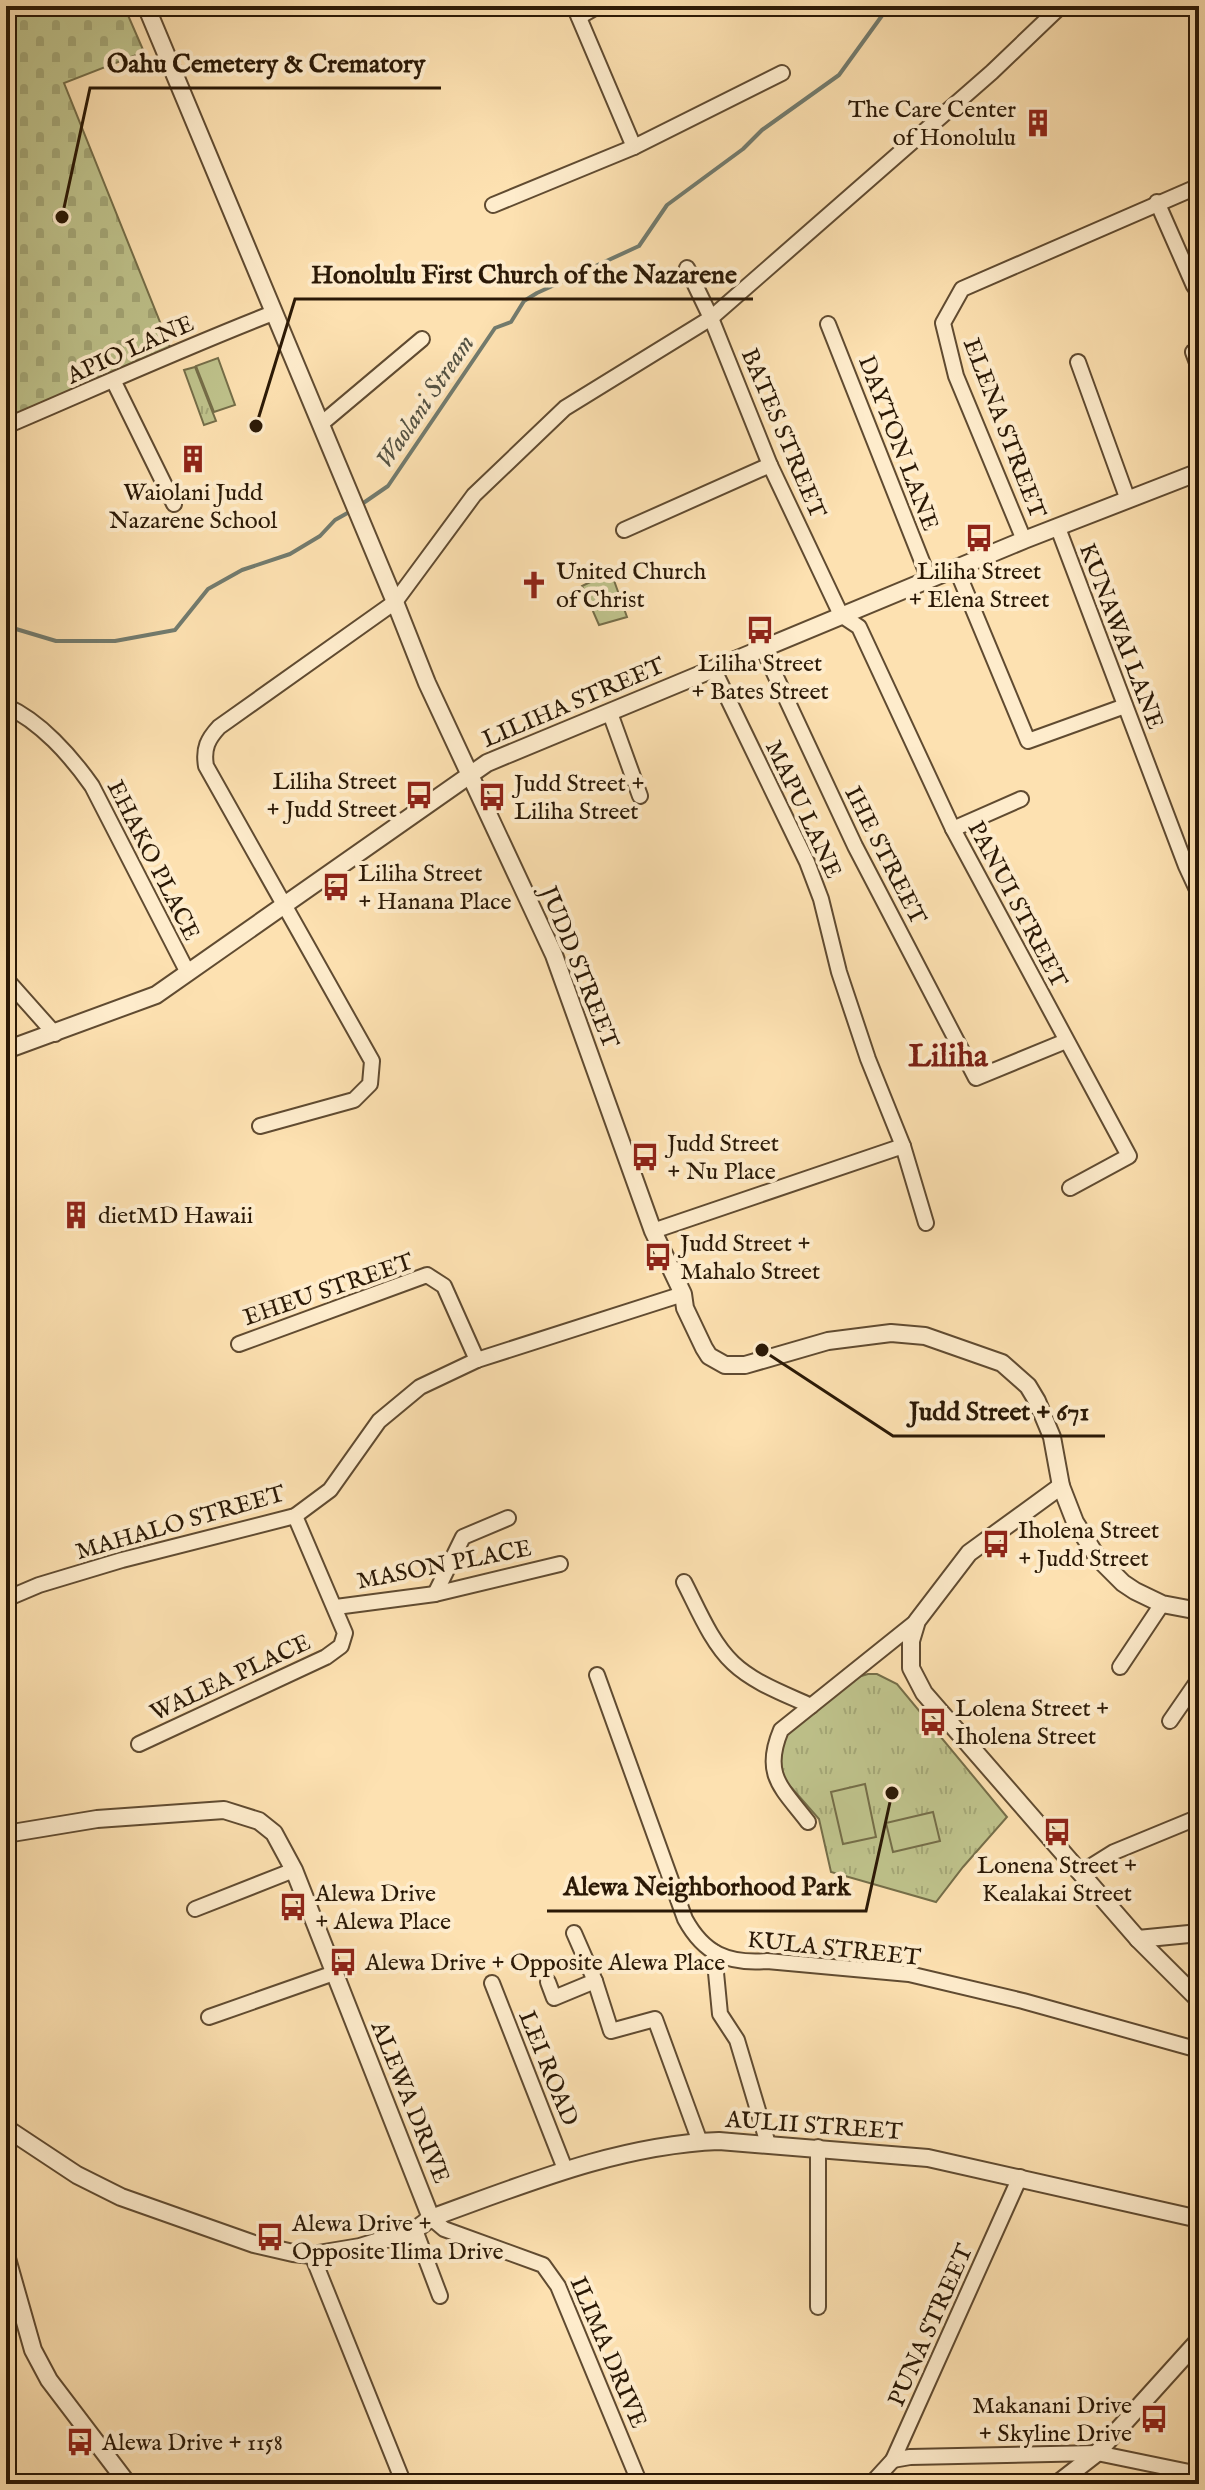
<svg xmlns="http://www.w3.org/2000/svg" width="1205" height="2490" font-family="'IM FELL English',serif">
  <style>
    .grass { fill: url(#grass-tufts); stroke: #756e49; stroke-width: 2 }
    .cemetery { fill: url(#cemetery-stones); stroke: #756e49; stroke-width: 2 }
    .pitch { fill: #bfc38c; stroke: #756e49; stroke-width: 2 }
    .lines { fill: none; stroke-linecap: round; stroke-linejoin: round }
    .stream { stroke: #727b6e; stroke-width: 4 }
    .minor-casing { stroke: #604b31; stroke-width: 18 }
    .tertiary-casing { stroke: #604b31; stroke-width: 20 }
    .minor { stroke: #feeccc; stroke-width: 14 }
    .tertiary { stroke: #feeccc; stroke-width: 16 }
    .labels { text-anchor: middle; stroke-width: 8; stroke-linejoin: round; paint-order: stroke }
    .poi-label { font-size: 24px; fill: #2b1906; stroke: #feeccc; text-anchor: start }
    .street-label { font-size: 24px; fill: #2b1906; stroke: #feeccc }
    .water-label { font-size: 26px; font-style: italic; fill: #545243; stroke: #feeccc }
    .district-label { font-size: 32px; font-weight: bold; fill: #7a1f14; stroke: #feeccc }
    .leader { fill: none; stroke: #2b1906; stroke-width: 3 }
    .callout-dot { fill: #2b1906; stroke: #feeccc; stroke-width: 3 }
    .callout-label { font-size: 26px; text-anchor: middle; font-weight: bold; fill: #2b1906; stroke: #feeccc; stroke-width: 8; stroke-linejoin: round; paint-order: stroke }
  </style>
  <defs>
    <pattern id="grass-tufts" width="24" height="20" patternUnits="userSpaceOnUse" patternTransform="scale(2)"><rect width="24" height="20" fill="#bfc38c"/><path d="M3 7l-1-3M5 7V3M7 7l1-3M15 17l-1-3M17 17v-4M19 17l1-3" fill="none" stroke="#a4a777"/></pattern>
    <pattern id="cemetery-stones" width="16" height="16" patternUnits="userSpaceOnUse" patternTransform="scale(2)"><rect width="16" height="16" fill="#bfc38c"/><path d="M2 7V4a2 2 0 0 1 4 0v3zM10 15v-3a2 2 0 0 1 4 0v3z" fill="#a4a777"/></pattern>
  </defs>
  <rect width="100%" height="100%" fill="#fde1b1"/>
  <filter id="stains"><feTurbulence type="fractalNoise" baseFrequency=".0025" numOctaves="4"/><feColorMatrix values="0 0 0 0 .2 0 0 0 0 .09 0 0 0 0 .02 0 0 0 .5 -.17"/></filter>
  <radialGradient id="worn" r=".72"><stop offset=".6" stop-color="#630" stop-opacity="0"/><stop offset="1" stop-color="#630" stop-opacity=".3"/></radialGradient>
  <g class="grass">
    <path d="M195 367 216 421 204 425 184 370Z"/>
    <path d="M868 1674H877L897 1684 1007 1817 963 1867 936 1902 831 1872 819 1819 776 1770 779 1739 858 1677Z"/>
  </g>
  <path class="cemetery" d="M6 6H124L144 52 64 83 172 352 6 421Z"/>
  <g class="pitch">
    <path d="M218 358 235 405 214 412 196 366Z"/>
    <path d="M611 572 627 617 599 625 582 586Z"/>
    <path d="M865 1784 876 1837 843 1844 831 1792Z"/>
    <path d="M933 1812 940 1841 893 1852 886 1823Z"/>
  </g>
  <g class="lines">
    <g class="stream">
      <path d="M359 506 388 486 495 328 511 322 524 301 537 293 639 246 667 205 743 149 762 130 839 75 889 6"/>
      <path d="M6 626 56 641H115L175 630 208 589 242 570 290 554 320 536 335 520 351 511"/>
    </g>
    <defs>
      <g id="minor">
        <path d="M574 6 634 147"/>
        <path d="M579 17 598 6"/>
        <path d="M1157 202 1194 286"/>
        <path d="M493 205 634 147 782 73"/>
        <path d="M687 268 711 318 770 465 841 615 859 627 953 829 1129 1156 1070 1188"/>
        <path d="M828 324 929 579"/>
        <path d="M1193 352 1199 368"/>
        <path d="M1078 362 1128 500"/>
        <path d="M114 382 174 504"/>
        <path d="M321 424 422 339"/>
        <path d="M6 426C95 388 183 348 273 313"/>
        <path d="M1058 528 1186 866 1199 894"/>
        <path d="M624 530 770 465"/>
        <path d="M1024 540 956 376 943 323 962 289 1199 186"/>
        <path d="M956 568 1028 741 1125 706"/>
        <path d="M763 649 855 846 976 1078 1066 1041"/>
        <path d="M714 670 807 862 821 899 839 972 868 1059 903 1146 926 1223"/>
        <path d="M6 706C40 721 71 756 92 786L188 973"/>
        <path d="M610 713 640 796"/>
        <path d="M953 829 1021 799"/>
        <path d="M6 979 55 1034"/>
        <path d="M260 1126 354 1100 370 1084 372 1061 206 766C203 748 208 739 219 727L395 602 474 495 565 408 711 318 992 72 1061 6"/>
        <path d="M653 1231 903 1146"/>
        <path d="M239 1344 427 1275 444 1286 477 1360"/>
        <path d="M684 1582C698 1609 711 1642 733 1663 754 1683 785 1694 811 1706"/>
        <path d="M435 1594 463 1537 508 1518"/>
        <path d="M6 1599 39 1585 122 1560 295 1516 330 1490 379 1421 420 1387 477 1360 683 1294"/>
        <path d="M336 1607 435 1594 560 1564"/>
        <path d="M1120 1667 1162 1604"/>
        <path d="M597 1675 685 1919C704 1954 728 1964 767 1961L909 1974 1023 2001 1199 2050"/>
        <path d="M1170 1721 1199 1679"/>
        <path d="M139 1744 326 1657 341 1646 345 1633 295 1516"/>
        <path d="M808 1822C782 1788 762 1775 781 1730L917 1621"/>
        <path d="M1082 1872 1114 1852 1199 1817"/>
        <path d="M195 1909 294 1870"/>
        <path d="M574 1933 595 1981 611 2031 655 2019 700 2142"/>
        <path d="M714 1952 720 2014 737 2040 768 2144"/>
        <path d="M548 1982 554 1998 595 1981"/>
        <path d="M492 1983 565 2169"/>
        <path d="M209 2017 334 1973"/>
        <path d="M818 2147V2307"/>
        <path d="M431 2218 444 2229 543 2265 558 2286 640 2484"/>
        <path d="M415 2230 440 2296"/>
        <path d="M312 2255 404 2484"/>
        <path d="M6 2315 20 2309"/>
        <path d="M893 2460 910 2457 1097 2453 1199 2474"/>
        <path d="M871 2484 893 2460 1020 2177"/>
      </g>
      <g id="tertiary">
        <path d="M146 6 395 602 427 683 554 955 653 1231 683 1294 685 1308 704 1348 709 1356 725 1365H745L828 1341 891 1333 925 1336 1002 1363 1028 1386 1037 1401 1052 1437 1061 1486 1075 1522 1097 1557 1123 1583 1135 1591 1162 1604 1199 1611"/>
        <path d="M6 1050 156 995 487 763 1024 540 1199 472"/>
        <path d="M1061 1486 969 1553 917 1621 911 1641V1668L924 1693 1138 1939 1199 2000"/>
        <path d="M6 1834 97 1819 224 1810 259 1821 274 1833 294 1870 431 2218"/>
        <path d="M1138 1939 1199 1933"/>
        <path d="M6 2128 77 2175 121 2197 254 2244 293 2253 312 2255 360 2247 415 2230 431 2218C525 2184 618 2145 719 2141L928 2158 1199 2219"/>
        <path d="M6 2255 33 2350 49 2380 128 2484"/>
        <path d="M1057 2484 1097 2453 1199 2340"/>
      </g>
    </defs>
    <use href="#minor" class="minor-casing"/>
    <use href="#tertiary" class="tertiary-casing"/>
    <use href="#minor" class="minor"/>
    <use href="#tertiary" class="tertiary"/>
  </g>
  <defs>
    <symbol id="building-bare" viewBox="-9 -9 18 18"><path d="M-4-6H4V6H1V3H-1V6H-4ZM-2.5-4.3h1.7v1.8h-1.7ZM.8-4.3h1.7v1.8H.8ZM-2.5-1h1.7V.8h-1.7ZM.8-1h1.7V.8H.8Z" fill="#8f2418" stroke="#feeccc" stroke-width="2.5" paint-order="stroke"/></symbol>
    <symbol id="bus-bare" viewBox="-9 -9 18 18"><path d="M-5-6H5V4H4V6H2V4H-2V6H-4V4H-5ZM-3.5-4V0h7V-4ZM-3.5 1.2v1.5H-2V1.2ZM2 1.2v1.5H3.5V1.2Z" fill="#8f2418" stroke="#feeccc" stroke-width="2.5" paint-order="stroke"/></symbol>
    <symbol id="church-bare" viewBox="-9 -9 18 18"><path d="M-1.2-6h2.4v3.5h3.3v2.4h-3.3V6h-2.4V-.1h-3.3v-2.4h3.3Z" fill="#8f2418" stroke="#feeccc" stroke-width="2.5" paint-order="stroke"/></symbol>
  </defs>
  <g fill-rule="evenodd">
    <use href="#building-bare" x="1018" y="103" width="40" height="40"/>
    <use href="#building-bare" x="173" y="439" width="40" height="40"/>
    <use href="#bus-bare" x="959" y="518" width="40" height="40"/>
    <use href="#church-bare" x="514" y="565" width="40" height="40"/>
    <use href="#bus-bare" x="740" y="610" width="40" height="40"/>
    <use href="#bus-bare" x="399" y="775" width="40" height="40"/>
    <use href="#bus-bare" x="472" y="777" width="40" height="40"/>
    <use href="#bus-bare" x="316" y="867" width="40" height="40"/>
    <use href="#bus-bare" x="625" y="1137" width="40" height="40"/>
    <use href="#building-bare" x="56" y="1195" width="40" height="40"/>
    <use href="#bus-bare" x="638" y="1237" width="40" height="40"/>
    <use href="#bus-bare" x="976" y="1524" width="40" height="40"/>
    <use href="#bus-bare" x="913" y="1702" width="40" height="40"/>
    <use href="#bus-bare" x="1037" y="1812" width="40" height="40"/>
    <use href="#bus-bare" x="273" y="1887" width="40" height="40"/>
    <use href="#bus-bare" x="323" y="1942" width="40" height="40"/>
    <use href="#bus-bare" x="250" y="2217" width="40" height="40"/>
    <use href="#bus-bare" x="1134" y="2399" width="40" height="40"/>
    <use href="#bus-bare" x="60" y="2422" width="40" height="40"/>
  </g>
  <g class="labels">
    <g class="poi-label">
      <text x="1016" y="117" text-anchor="end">The Care Center<tspan x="1016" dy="28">of Honolulu</tspan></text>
      <text x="193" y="500" text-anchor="middle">Waiolani Judd<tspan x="193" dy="28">Nazarene School</tspan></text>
      <text x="556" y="579">United Church<tspan x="556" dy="28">of Christ</tspan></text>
      <text x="979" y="579" text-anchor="middle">Liliha Street<tspan x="979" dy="28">+ Elena Street</tspan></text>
      <text x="760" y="671" text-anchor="middle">Liliha Street<tspan x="760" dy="28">+ Bates Street</tspan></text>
      <text x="397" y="789" text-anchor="end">Liliha Street<tspan x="397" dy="28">+ Judd Street</tspan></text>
      <text x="514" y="791">Judd Street +<tspan x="514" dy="28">Liliha Street</tspan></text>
      <text x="358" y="881">Liliha Street<tspan x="358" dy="28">+ Hanana Place</tspan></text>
      <text x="667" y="1151">Judd Street<tspan x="667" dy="28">+ Nu Place</tspan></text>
      <text x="98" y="1223">dietMD Hawaii</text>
      <text x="680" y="1251">Judd Street +<tspan x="680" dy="28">Mahalo Street</tspan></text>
      <text x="1018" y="1538">Iholena Street<tspan x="1018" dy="28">+ Judd Street</tspan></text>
      <text x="955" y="1716">Lolena Street +<tspan x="955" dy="28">Iholena Street</tspan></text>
      <text x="1057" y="1873" text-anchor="middle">Lonena Street +<tspan x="1057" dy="28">Kealakai Street</tspan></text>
      <text x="315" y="1901">Alewa Drive<tspan x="315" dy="28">+ Alewa Place</tspan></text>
      <text x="365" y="1970">Alewa Drive + Opposite Alewa Place</text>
      <text x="292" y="2231">Alewa Drive +<tspan x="292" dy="28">Opposite Ilima Drive</tspan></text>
      <text x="1132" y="2413" text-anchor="end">Makanani Drive<tspan x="1132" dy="28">+ Skyline Drive</tspan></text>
      <text x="102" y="2450">Alewa Drive + 1158</text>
    </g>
    <g class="street-label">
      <text transform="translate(130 349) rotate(-24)" y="8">APIO LANE</text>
      <text transform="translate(1005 428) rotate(69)" y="8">ELENA STREET</text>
      <text transform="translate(784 433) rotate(67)" y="8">BATES STREET</text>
      <text transform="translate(899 443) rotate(69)" y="8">DAYTON LANE</text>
      <text transform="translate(1122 636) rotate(69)" y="8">KUNAWAI LANE</text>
      <text transform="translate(573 702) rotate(-23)" y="8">LILIHA STREET</text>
      <text transform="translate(804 809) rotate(65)" y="8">MAPU LANE</text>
      <text transform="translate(886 855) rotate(63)" y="8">IHE STREET</text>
      <text transform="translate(154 860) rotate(63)" y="8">EHAKO PLACE</text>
      <text transform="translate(1018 904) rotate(62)" y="8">PANUI STREET</text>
      <text transform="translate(580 967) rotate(68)" y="8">JUDD STREET</text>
      <text transform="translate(328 1289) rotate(-19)" y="8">EHEU STREET</text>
      <text transform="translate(180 1522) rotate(-16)" y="8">MAHALO STREET</text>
      <text transform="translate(444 1564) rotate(-11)" y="8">MASON PLACE</text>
      <text transform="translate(230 1677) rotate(-25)" y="8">WALEA PLACE</text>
      <text transform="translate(834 1948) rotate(6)" y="8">KULA STREET</text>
      <text transform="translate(549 2068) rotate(68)" y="8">LEI ROAD</text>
      <text transform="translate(411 2102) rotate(68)" y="8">ALEWA DRIVE</text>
      <text transform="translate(814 2125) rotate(4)" y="8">AULII STREET</text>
      <text transform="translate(930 2325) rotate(-66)" y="8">PUNA STREET</text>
      <text transform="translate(609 2352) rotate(67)" y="8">ILIMA DRIVE</text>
    </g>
    <g class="water-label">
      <text transform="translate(424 401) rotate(-56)" y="9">Waolani Stream</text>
    </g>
    <g class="district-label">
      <text x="948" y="1066">Liliha</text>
    </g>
  </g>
  <path class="leader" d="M62 217L90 88H441M256 426L295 299H753M762 1350L893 1436H1105M892 1793L866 1911H547"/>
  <g class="callout-dot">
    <circle cx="62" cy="217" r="8"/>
    <circle cx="256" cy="426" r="8"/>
    <circle cx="762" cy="1350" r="8"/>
    <circle cx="892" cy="1793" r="8"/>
  </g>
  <g class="callout-label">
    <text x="266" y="72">Oahu Cemetery &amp; Crematory</text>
    <text x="524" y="283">Honolulu First Church of the Nazarene</text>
    <text x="999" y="1420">Judd Street + 671</text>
    <text x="707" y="1895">Alewa Neighborhood Park</text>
  </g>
  <rect width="1205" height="2490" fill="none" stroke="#fde1b1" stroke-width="32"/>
  <rect x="8" y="8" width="1189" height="2474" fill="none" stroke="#2b1906" stroke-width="4"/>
  <rect x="16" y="16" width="1173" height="2458" fill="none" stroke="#2b1906" stroke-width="2"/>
  <rect width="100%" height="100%" filter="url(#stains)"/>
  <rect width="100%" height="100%" fill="url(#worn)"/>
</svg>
